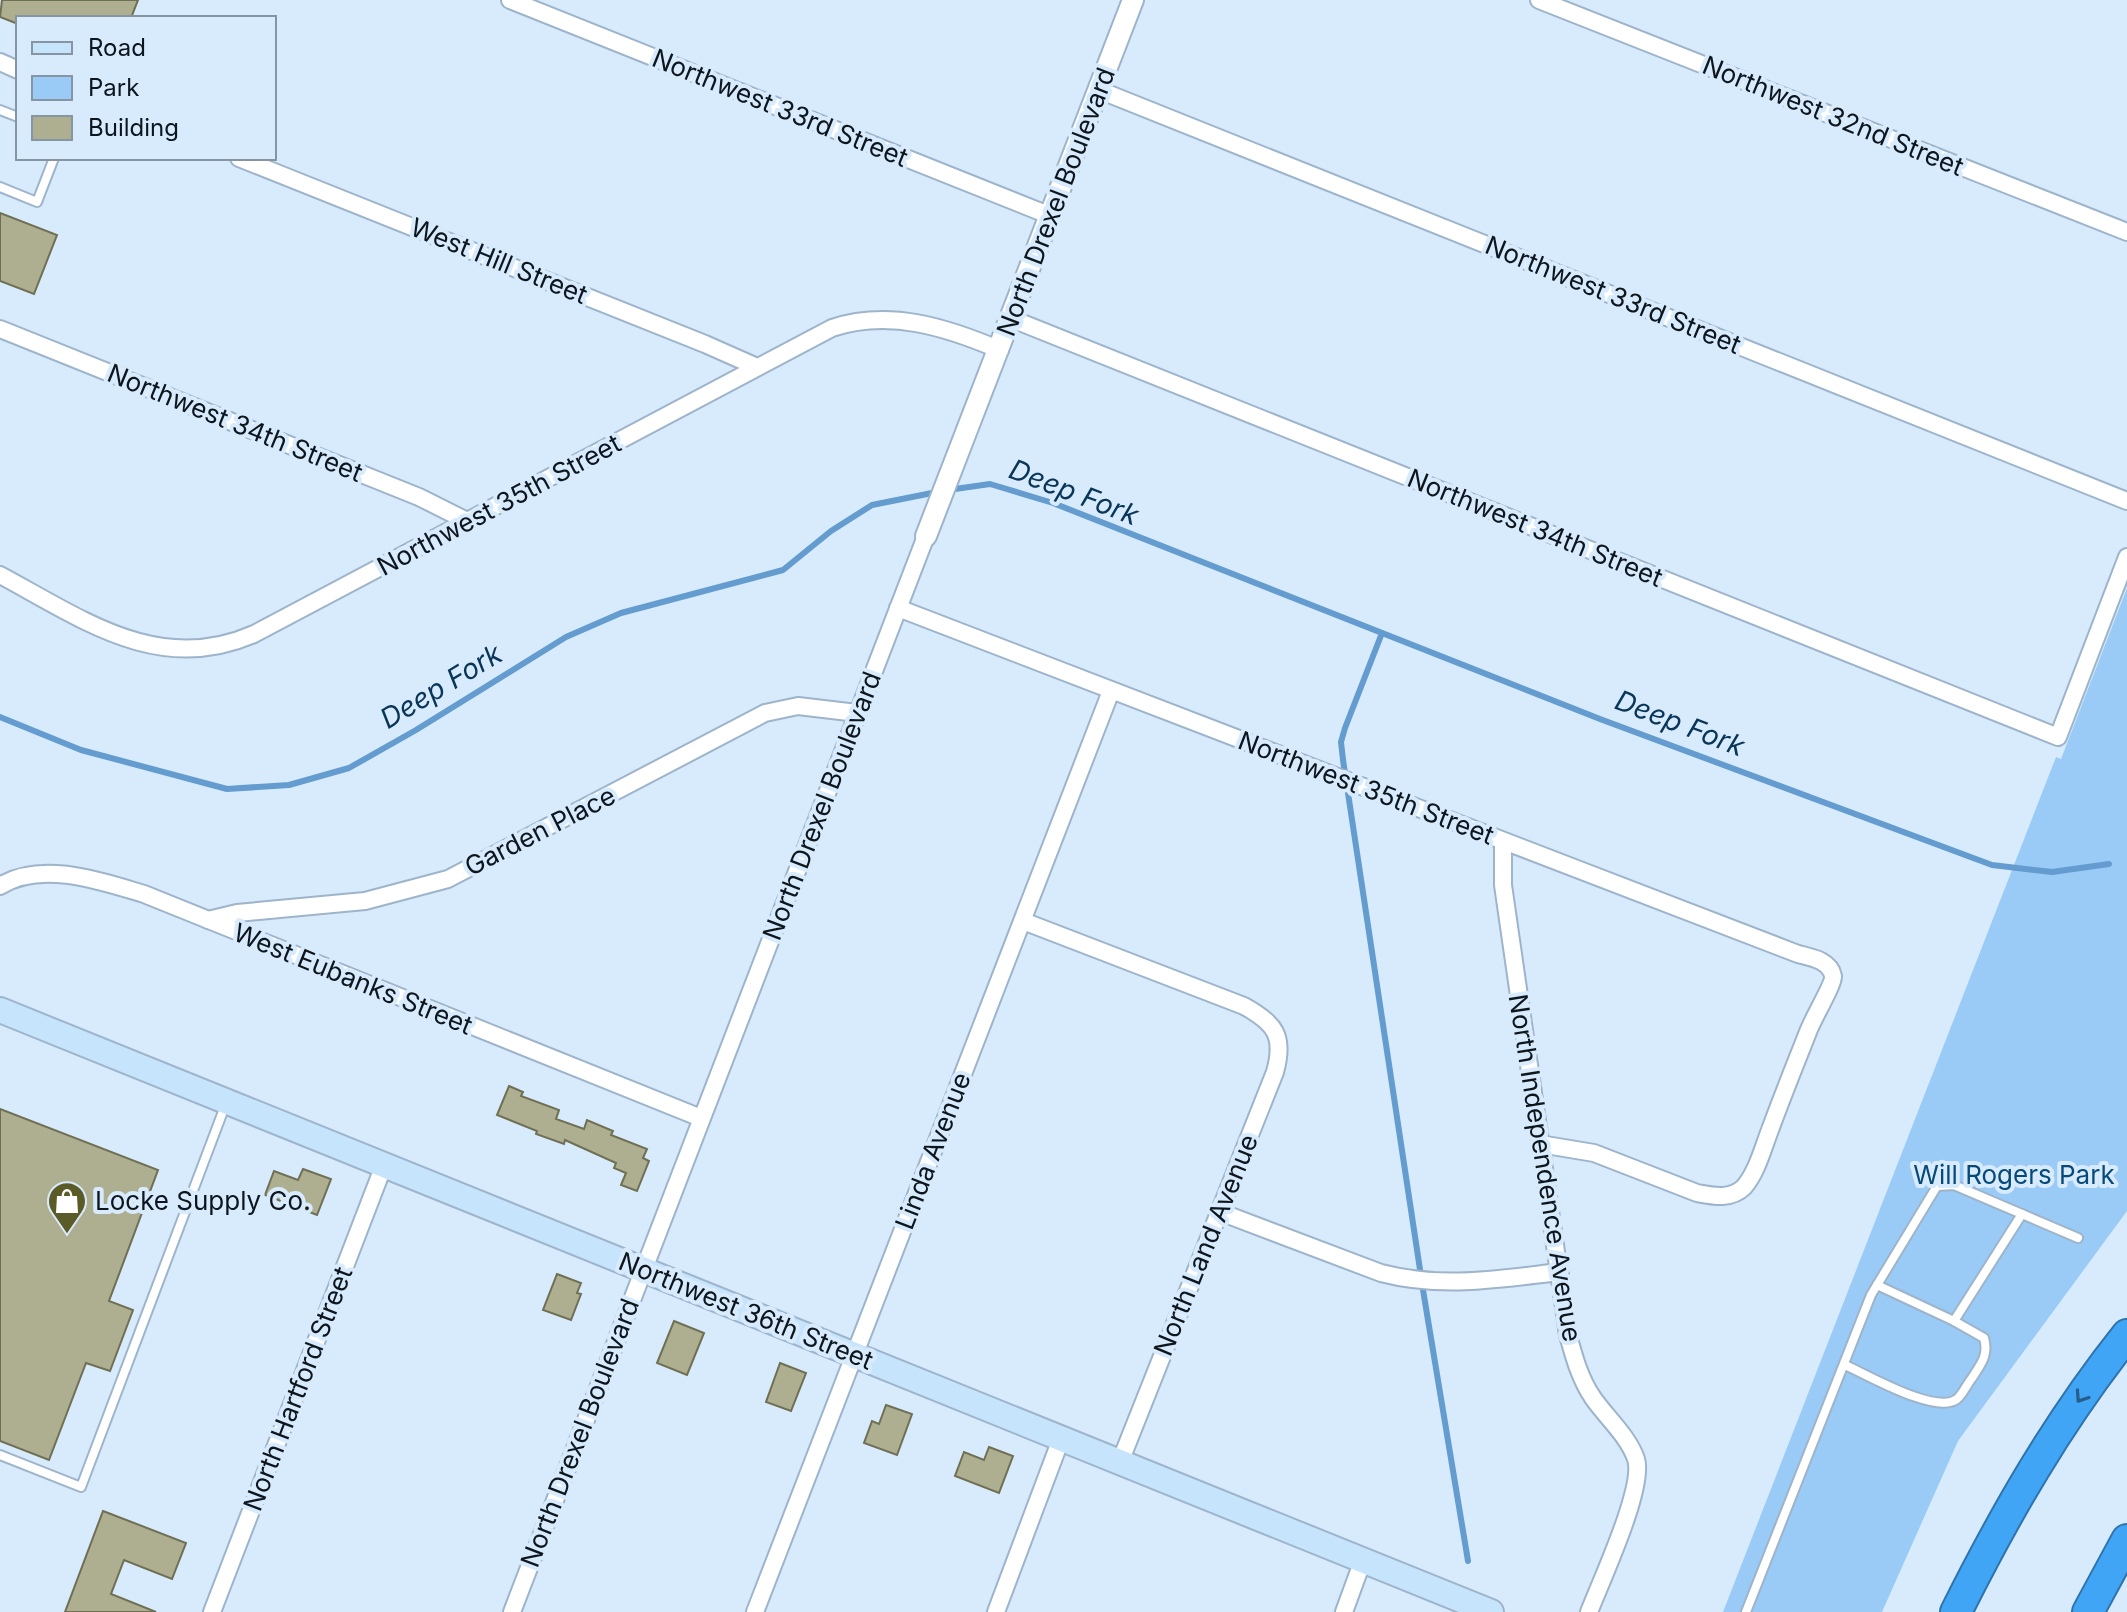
<svg xmlns="http://www.w3.org/2000/svg" width="2127" height="1612" font-family="Inter,sans-serif">
  <style>
    .green { fill: #9acbf7 }
    .lines { fill: none; stroke-linecap: round; stroke-linejoin: round }
    .stream { stroke: #649ccf; stroke-width: 6 }
    .building { fill: #aeae91; stroke: #6f6f54; stroke-width: 2 }
    .service-casing { stroke: #9db4ca; stroke-width: 12 }
    .minor-casing { stroke: #9db4ca; stroke-width: 20 }
    .tertiary-casing { stroke: #9db4ca; stroke-width: 24 }
    .secondary-casing { stroke: #9db4ca; stroke-width: 28 }
    .motorway-casing { stroke: #2f73aa; stroke-width: 34 }
    .service { stroke: #fff; stroke-width: 8 }
    .minor { stroke: #fff; stroke-width: 16 }
    .tertiary { stroke: #fff; stroke-width: 20 }
    .secondary { stroke: #c6e4fc; stroke-width: 24 }
    .motorway { stroke: #41a5f6; stroke-width: 30 }
    .oneway { stroke: #275d8a }
    .labels { text-anchor: middle; stroke-width: 8; stroke-linejoin: round; paint-order: stroke }
    .street-label { font-size: 26px; fill: #0d151d; stroke: #d8ebfd }
    .park-label { font-size: 26px; fill: #054a7a; stroke: #d8ebfd }
    .poi-label { font-size: 26px; fill: #0d151d; stroke: #d8ebfd; text-anchor: start }
    .water-label { font-size: 28px; font-style: italic; fill: #093557; stroke: #d8ebfd }
  </style>
  <rect width="100%" height="100%" fill="#d8ebfd"/>
  <path class="green" d="M2127 588V1211L1958 1441 1882 1612H1723L2056 757 2061 759Z"/>
  <g class="lines">
    <g class="stream">
      <path d="M948 490 990 484 1053 503 1600 719 1992 865 2052 872 2109 864"/>
      <path d="M1382 633 1345 728 1341 742 1343 760 1424 1296 1468 1561"/>
      <path d="M0 717 81 750 227 789 289 785 349 768 416 730 566 637 621 613 783 570 831 531 872 505 937 492"/>
    </g>
  </g>
  <g class="building">
    <path d="M2 0H138L131 18H18V24L0 17Z"/>
    <path d="M0 213 57 235 34 294 0 281Z"/>
    <path d="M509 1086 523 1092 521 1096 559 1110 556 1119 584 1129 587 1120 613 1131 611 1135 647 1149 643 1158 649 1161 637 1191 621 1185 626 1173 614 1168 616 1163 565 1140 564 1144 536 1134 537 1131 497 1115Z"/>
    <path d="M0 1109 158 1170 109 1301 133 1310 110 1371 86 1363 49 1460 0 1441Z"/>
    <path d="M303 1169 331 1179 317 1215 265 1195 274 1171 298 1180Z"/>
    <path d="M557 1274 581 1283 577 1293 581 1294 571 1320 543 1310Z"/>
    <path d="M674 1321 704 1333 687 1375 657 1363Z"/>
    <path d="M780 1363 806 1373 791 1411 766 1402Z"/>
    <path d="M886 1405 912 1414 897 1455 864 1443 872 1421 879 1424Z"/>
    <path d="M989 1447 1013 1456 999 1493 955 1476 964 1452 984 1460Z"/>
    <path d="M103 1511 186 1543 172 1579 124 1560 111 1594 156 1612H65Z"/>
  </g>
  <g class="lines">
    <defs>
      <g id="service">
        <path d="M0 110 18 117"/>
        <path d="M0 187 37 202 54 158"/>
        <path d="M1877 1285 1954 1321"/>
        <path d="M1845 1365C1868 1375 1936 1415 1957 1399 1963 1394 1967 1384 1972 1378 1981 1364 1989 1355 1984 1338L1954 1321 2022 1214"/>
        <path d="M0 1455 81 1487 225 1106"/>
        <path d="M1746 1612 1871 1295 1937 1186 1954 1185 2078 1238"/>
      </g>
      <g id="minor">
        <path d="M510 0 1051 216"/>
        <path d="M1539 0 2127 232"/>
        <path d="M0 62 18 70"/>
        <path d="M1099 90 2127 501"/>
        <path d="M239 158 705 344 757 367"/>
        <path d="M1012 319 2058 737 2127 557"/>
        <path d="M0 329 419 497 467 521"/>
        <path d="M0 575C82 619 159 676 254 634L832 328C889 309 946 327 1000 350"/>
        <path d="M898 608 1798 954C1810 957 1830 960 1833 976 1834 984 1812 1020 1808 1032 1795 1065 1782 1097 1770 1130 1763 1148 1757 1172 1744 1187 1731 1200 1713 1196 1697 1193L1594 1153 1540 1144"/>
        <path d="M1503 841V885L1568 1335C1574 1357 1580 1379 1593 1398 1607 1418 1628 1436 1636 1459 1645 1487 1601 1581 1589 1612"/>
        <path d="M0 886C41 860 101 881 144 894L701 1118"/>
        <path d="M208 920 237 913 365 901 448 879 765 713 798 706 857 713"/>
        <path d="M1023 921 1244 1006C1275 1023 1285 1036 1275 1072L1120 1462"/>
        <path d="M1220 1212 1381 1273C1442 1289 1498 1279 1560 1272"/>
        <path d="M212 1612 384 1165"/>
        <path d="M512 1612 926 536"/>
        <path d="M755 1612 1111 691"/>
        <path d="M996 1612 1061 1439"/>
        <path d="M1344 1612 1363 1560"/>
      </g>
      <path id="tertiary" d="M926 536 1133 0"/>
      <path id="secondary" d="M0 1010 1491 1612"/>
      <g id="motorway">
        <path d="M1956 1612C2005 1514 2059 1420 2127 1335"/>
        <path d="M2088 1612 2127 1540"/>
      </g>
    </defs>
    <use href="#service" class="service-casing"/>
    <use href="#minor" class="minor-casing"/>
    <use href="#tertiary" class="tertiary-casing"/>
    <use href="#secondary" class="secondary-casing"/>
    <use href="#motorway" class="motorway-casing"/>
    <use href="#service" class="service"/>
    <use href="#minor" class="minor"/>
    <use href="#tertiary" class="tertiary"/>
    <use href="#secondary" class="secondary"/>
    <use href="#motorway" class="motorway"/>
  </g>
  <defs><path id="oneway-chevron" d="M-2-3.5L2.5 0L-2 3.5" fill="none" stroke-width="1.6" stroke-linecap="round" stroke-linejoin="round" transform="scale(2)"/></defs>
  <use class="oneway" href="#oneway-chevron" transform="translate(2081 1397) rotate(124)"/>
  <defs>
    <symbol id="shop-pin" viewBox="-11 -11 22 30"><path d="M0 17L-7.5 6A9.5 9.5 0 1 1 7.5 6Z" fill="#5b5b27" stroke="#d8ebfd"/><path d="M-5-2.5h2.3a2.7 3.5 0 0 1 5.4 0H5L5.5 6h-11ZM-1.5-2.5h3a1.5 2.3 0 0 0-3 0Z" fill="#fff"/></symbol>
  </defs>
  <g fill-rule="evenodd">
    <use href="#shop-pin" x="45" y="1179" width="44" height="60"/>
  </g>
  <g class="labels">
    <g class="street-label">
      <text transform="translate(780 108) rotate(22)" y="9">Northwest 33rd Street</text>
      <text transform="translate(1833 116) rotate(22)" y="9">Northwest 32nd Street</text>
      <text transform="translate(1056 202) rotate(-69)" y="9">North Drexel Boulevard</text>
      <text transform="translate(499 261) rotate(22)" y="9">West Hill Street</text>
      <text transform="translate(1613 295) rotate(22)" y="9">Northwest 33rd Street</text>
      <text transform="translate(235 423) rotate(22)" y="9">Northwest 34th Street</text>
      <text transform="translate(499 505) rotate(-28)" y="9">Northwest 35th Street</text>
      <text transform="translate(1535 528) rotate(22)" y="9">Northwest 34th Street</text>
      <text transform="translate(1366 788) rotate(21)" y="9">Northwest 35th Street</text>
      <text transform="translate(822 806) rotate(-69)" y="9">North Drexel Boulevard</text>
      <text transform="translate(540 831) rotate(-27)" y="9">Garden Place</text>
      <text transform="translate(353 979) rotate(22)" y="9">West Eubanks Street</text>
      <text transform="translate(933 1151) rotate(-69)" y="9">Linda Avenue</text>
      <text transform="translate(1545 1168) rotate(81)" y="9">North Independence Avenue</text>
      <text transform="translate(1206 1245) rotate(-68)" y="9">North Land Avenue</text>
      <text transform="translate(746 1311) rotate(22)" y="9">Northwest 36th Street</text>
      <text transform="translate(298 1389) rotate(-69)" y="9">North Hartford Street</text>
      <text transform="translate(580 1433) rotate(-69)" y="9">North Drexel Boulevard</text>
    </g>
    <g class="park-label">
      <text x="2014" y="1184">Will Rogers Park</text>
    </g>
    <g class="poi-label">
      <text x="95" y="1210">Locke Supply Co.</text>
    </g>
    <g class="water-label">
      <text transform="translate(1074 492) rotate(21)" y="10">Deep Fork</text>
      <text transform="translate(441 686) rotate(-31)" y="10">Deep Fork</text>
      <text transform="translate(1680 723) rotate(21)" y="10">Deep Fork</text>
    </g>
  </g>
  <rect x="16" y="16" width="260" height="144" fill="#d8ebfd" stroke="#8795a3" stroke-width="2"/>
  <rect x="32" y="42" width="40" height="12" fill="#c6e4fc" stroke="#8795a3" stroke-width="2"/>
  <text x="88" y="56" font-size="24" fill="#0d151d">Road</text>
  <rect x="32" y="76" width="40" height="24" fill="#9acbf7" stroke="#8795a3" stroke-width="2"/>
  <text x="88" y="96" font-size="24" fill="#0d151d">Park</text>
  <rect x="32" y="116" width="40" height="24" fill="#aeae91" stroke="#8795a3" stroke-width="2"/>
  <text x="88" y="136" font-size="24" fill="#0d151d">Building</text>
</svg>
